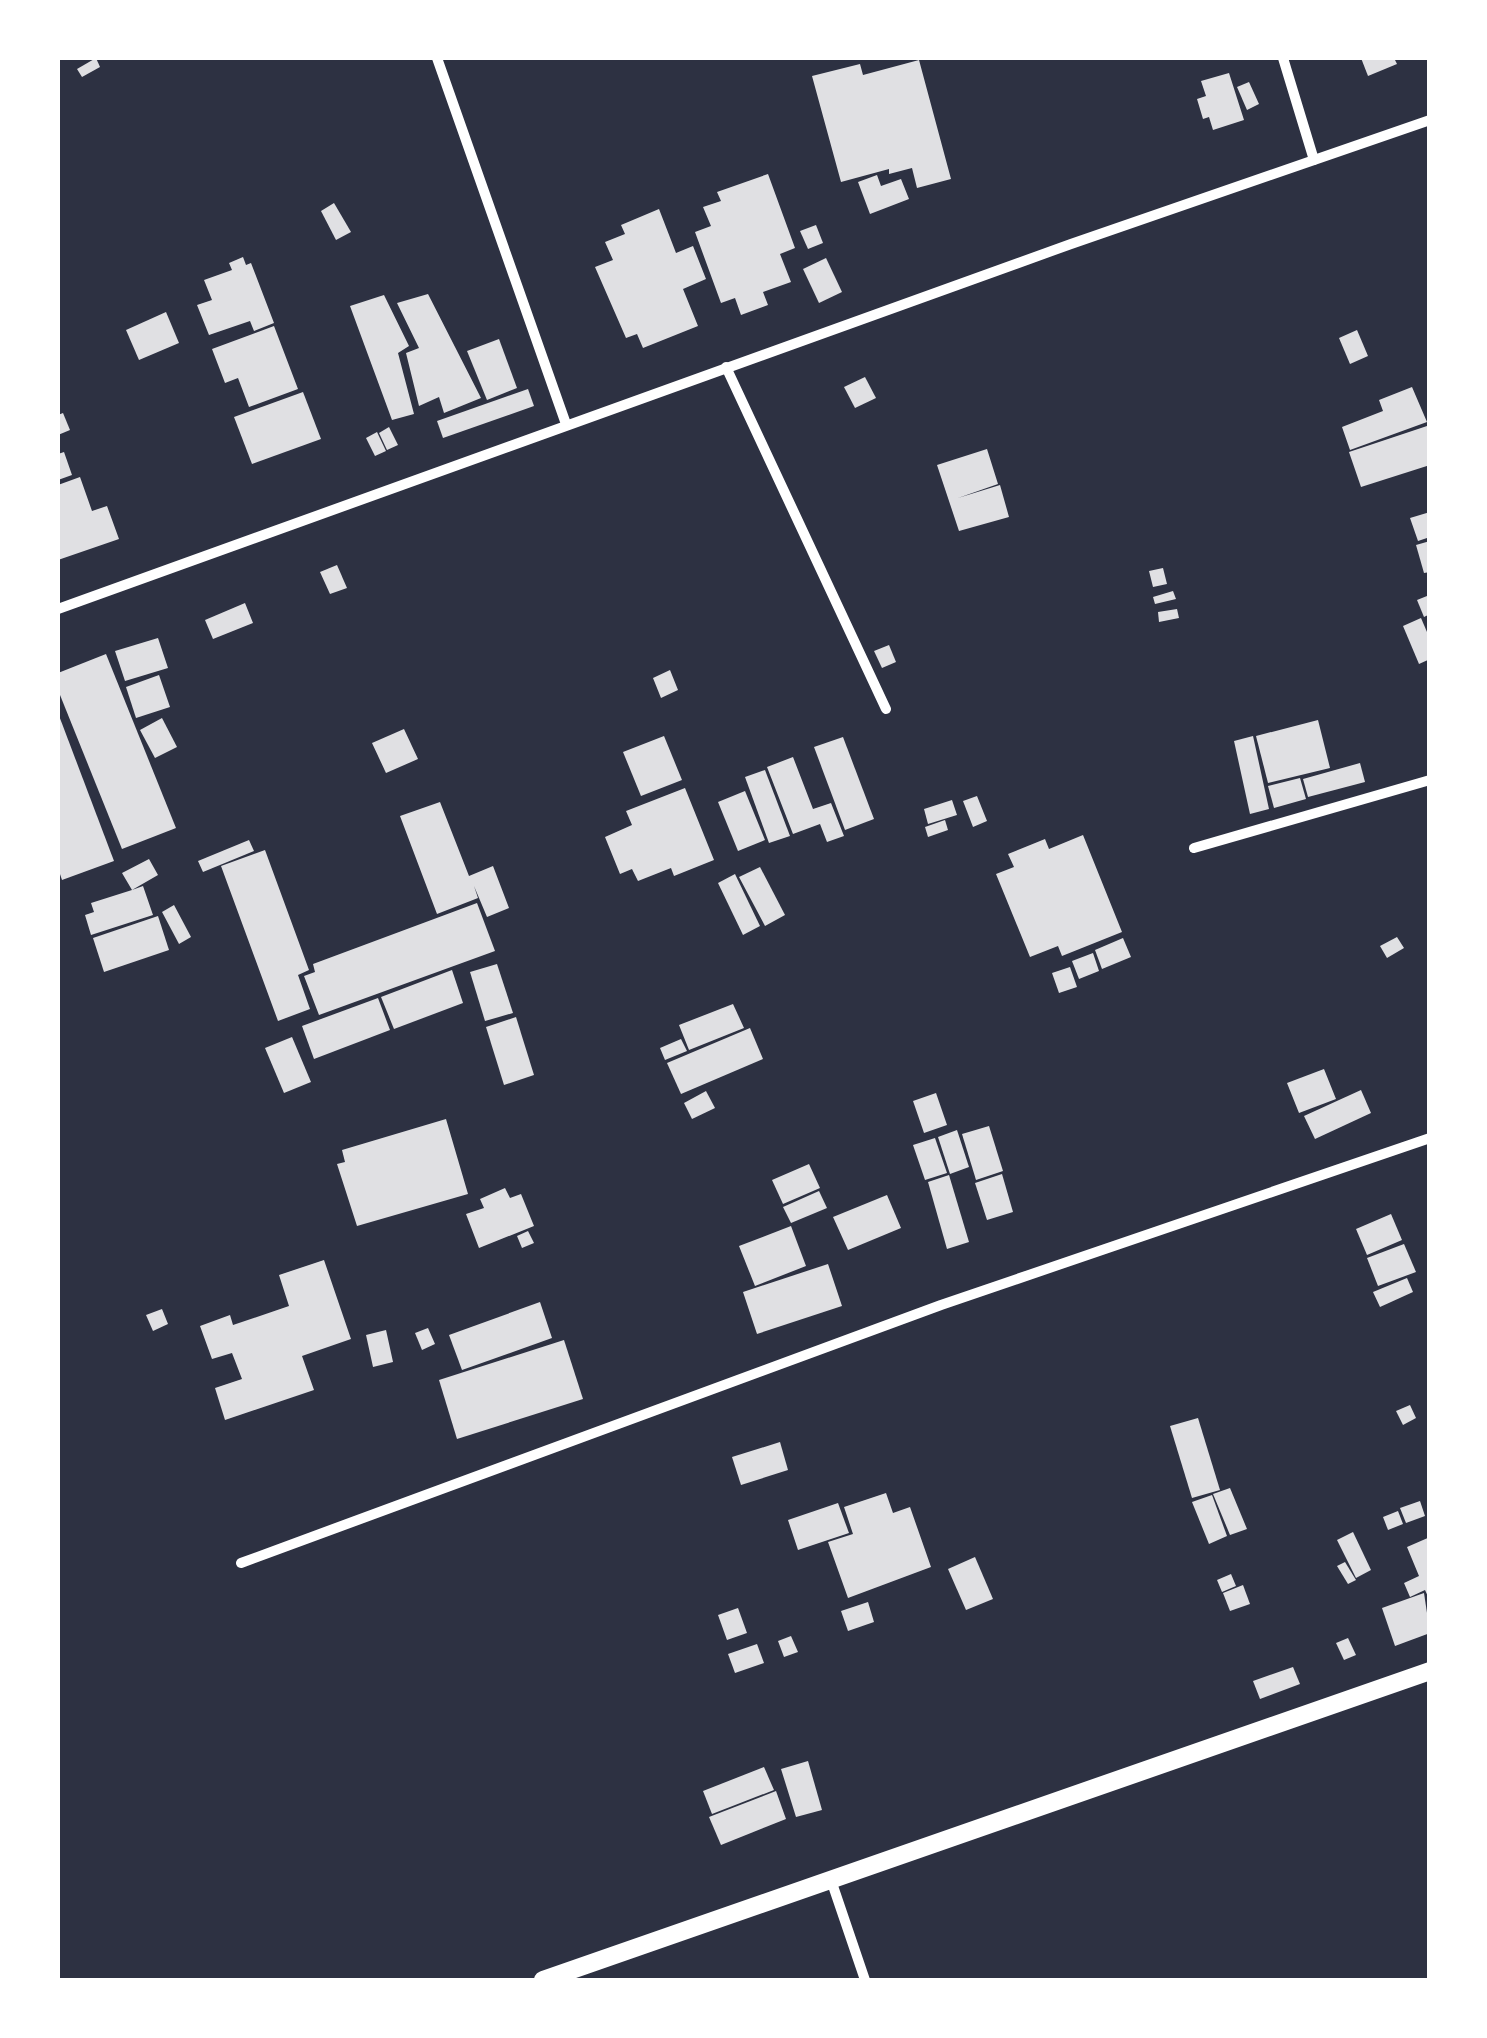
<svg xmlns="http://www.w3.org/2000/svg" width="1487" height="2038" font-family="Montserrat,sans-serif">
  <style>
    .building { fill: #e0e0e3 }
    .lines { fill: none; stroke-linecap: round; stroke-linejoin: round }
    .minor { stroke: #fff; stroke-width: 10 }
    .tertiary { stroke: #fff; stroke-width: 18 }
  </style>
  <rect width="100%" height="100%" fill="#2d3142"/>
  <g class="building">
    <path d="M96 58 100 67 82 77 77 69Z"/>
    <path d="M1361 58H1394L1397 64 1368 76Z"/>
    <path d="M919 60 951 179 917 188 912 168 889 174V169L841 182 812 76 860 64 863 75Z"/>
    <path d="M1229 73 1244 120 1213 130 1209 117 1203 119 1197 99 1206 96 1201 81Z"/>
    <path d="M1249 82 1259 104 1247 110 1237 87Z"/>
    <path d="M768 174 795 248 780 254 791 282 763 292 768 305 741 315 735 298 721 303 695 232 711 226 703 207 721 201 717 192Z"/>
    <path d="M877 175 881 186 901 179 909 199 870 214 858 182Z"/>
    <path d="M334 203 351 232 336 240 321 211Z"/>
    <path d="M659 209 676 253 693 246 706 279 683 289 698 326 643 348 637 334 626 338 595 267 613 260 605 242 625 234 621 225Z"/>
    <path d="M816 225 823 243 808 249 800 231Z"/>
    <path d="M243 257 246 265 251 263 274 323 254 331 250 321 209 335 197 305 212 300 204 280 232 270 229 263Z"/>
    <path d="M826 258 842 292 819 303 803 269Z"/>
    <path d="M428 294 481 398 444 413 439 397 419 406 406 353 419 348 397 303Z"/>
    <path d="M384 295 409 346 398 353 414 414 392 420 350 306Z"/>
    <path d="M166 312 179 343 139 360 126 330Z"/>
    <path d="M274 326 298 389 249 407 238 378 225 383 212 349Z"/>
    <path d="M1357 330 1368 356 1350 364 1339 338Z"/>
    <path d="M499 339 517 388 487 400 467 351Z"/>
    <path d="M865 377 876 398 855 408 844 387Z"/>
    <path d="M1412 387 1427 422 1350 450 1342 427 1383 411 1379 400Z"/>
    <path d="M528 389 534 406 443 438 437 421Z"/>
    <path d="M303 392 321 439 252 464 234 417Z"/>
    <path d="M63 413 70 430 58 435V415Z"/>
    <path d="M1427 426 1430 465 1361 487 1349 452Z"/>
    <path d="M389 427 398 445 387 450 379 433Z"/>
    <path d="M377 432 386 451 375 456 366 438Z"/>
    <path d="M987 449 998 484 958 498 1000 485 1009 517 959 531 937 465Z"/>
    <path d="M64 452 72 475 58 480V454Z"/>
    <path d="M80 477 92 511 107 506 119 539 58 560V485Z"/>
    <path d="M1430 512V537L1418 541 1410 518Z"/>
    <path d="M1430 541V572L1424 573 1416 545Z"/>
    <path d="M337 565 347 588 330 594 320 572Z"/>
    <path d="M1163 568 1167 584 1153 587 1149 571Z"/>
    <path d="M1173 591 1176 599 1155 604 1153 597Z"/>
    <path d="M1427 596 1430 614 1424 617 1417 600Z"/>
    <path d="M245 603 253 623 213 639 205 620Z"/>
    <path d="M1177 609 1179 618 1159 622 1158 612Z"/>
    <path d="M1421 618 1430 639V659L1419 664 1403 626Z"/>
    <path d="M158 638 168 668 125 681 115 651Z"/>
    <path d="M889 645 896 662 882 668 874 651Z"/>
    <path d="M106 654 176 828 122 849 58 690V673Z"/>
    <path d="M670 670 678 690 661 698 653 678Z"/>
    <path d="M159 675 170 707 136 718 126 687Z"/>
    <path d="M58 713 114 861 62 880 58 868Z"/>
    <path d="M162 718 177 747 155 758 140 730Z"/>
    <path d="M1318 720 1330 768 1268 783 1256 736Z"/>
    <path d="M404 729 418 759 386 773 372 743Z"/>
    <path d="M664 736 682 780 641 796 623 752Z"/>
    <path d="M1253 736 1269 809 1250 814 1234 741Z"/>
    <path d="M843 737 874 819 845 830 814 747Z"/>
    <path d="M793 757 813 809 831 803 844 836 827 842 820 824 793 834 767 767Z"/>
    <path d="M1360 763 1365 782 1308 797 1303 779Z"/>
    <path d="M765 770 790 836 769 843 745 777Z"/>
    <path d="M1300 778 1306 799 1274 808 1268 786Z"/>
    <path d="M685 788 714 860 674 876 671 868 638 881 632 869 620 874 605 837 632 825 626 811Z"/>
    <path d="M745 791 765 840 738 851 718 802Z"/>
    <path d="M977 796 987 821 973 827 963 801Z"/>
    <path d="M952 800 957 815 928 824 924 809Z"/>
    <path d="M440 802 469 876 493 866 509 908 487 917 474 886 478 898 437 914 400 816Z"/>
    <path d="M945 820 948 830 928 837 925 827Z"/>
    <path d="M1083 835 1122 932 1062 956 1058 946 1030 957 996 874 1014 867 1008 854 1045 839 1049 849Z"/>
    <path d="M249 840 254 851 203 872 198 861Z"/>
    <path d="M265 850 309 970 298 975 310 1009 278 1021 221 866Z"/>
    <path d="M149 859 158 875 132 890 143 886 153 915 91 935 85 915 94 912 91 903 132 890 122 873Z"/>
    <path d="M760 867 785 915 765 926 739 877Z"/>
    <path d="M735 874 760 926 743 935 718 883Z"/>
    <path d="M477 903 495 951 319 1015 304 976 315 972 313 964Z"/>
    <path d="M174 905 191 937 179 944 162 912Z"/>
    <path d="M158 916 169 950 104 972 93 938Z"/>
    <path d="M1397 937 1404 948 1387 958 1380 946Z"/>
    <path d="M1123 938 1131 957 1102 969 1095 950Z"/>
    <path d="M1093 953 1099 971 1079 979 1072 961Z"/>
    <path d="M497 964 513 1013 485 1021 470 972Z"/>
    <path d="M1070 967 1077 987 1059 993 1052 973Z"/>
    <path d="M452 970 463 1003 394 1029 381 997Z"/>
    <path d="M378 998 390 1030 314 1059 302 1026Z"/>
    <path d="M733 1004 744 1028 689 1050 679 1025Z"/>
    <path d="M516 1017 534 1075 504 1085 486 1027Z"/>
    <path d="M750 1028 763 1059 681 1094 667 1063Z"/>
    <path d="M292 1037 311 1082 284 1093 265 1048Z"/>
    <path d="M681 1039 687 1051 665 1060 660 1048Z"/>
    <path d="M1324 1069 1336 1099 1299 1113 1287 1083Z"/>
    <path d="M1361 1090 1371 1113 1315 1139 1304 1116Z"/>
    <path d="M706 1091 715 1108 692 1119 684 1103Z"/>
    <path d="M936 1093 947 1125 924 1133 913 1101Z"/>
    <path d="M446 1119 468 1194 357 1226 337 1164 345 1162 342 1150Z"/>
    <path d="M989 1126 1003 1171 976 1180 962 1134Z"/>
    <path d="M957 1130 969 1167 950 1174 938 1137Z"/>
    <path d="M935 1138 947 1173 925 1180 913 1145Z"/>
    <path d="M809 1164 820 1188 783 1204 772 1180Z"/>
    <path d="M1002 1174 1013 1212 987 1220 975 1183Z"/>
    <path d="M949 1175 969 1242 947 1249 928 1182Z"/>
    <path d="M505 1188 510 1198 521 1194 534 1226 479 1248 466 1214 484 1208 480 1199Z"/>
    <path d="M819 1191 827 1208 791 1223 783 1207Z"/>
    <path d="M887 1195 901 1228 848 1250 833 1217Z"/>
    <path d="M1391 1214 1402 1240 1367 1255 1356 1229Z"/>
    <path d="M791 1226 806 1266 755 1286 739 1246Z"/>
    <path d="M528 1231 534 1243 522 1248 517 1236Z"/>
    <path d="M1404 1244 1416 1272 1378 1286 1367 1258Z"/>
    <path d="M324 1260 351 1339 302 1356 314 1390 225 1420 215 1388 242 1379 232 1353 212 1359 200 1326 230 1315 233 1325 289 1306 279 1275Z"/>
    <path d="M828 1264 842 1306 757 1334 743 1292Z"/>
    <path d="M1407 1278 1413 1292 1380 1307 1373 1292Z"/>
    <path d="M540 1302 552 1338 462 1370 449 1335Z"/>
    <path d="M162 1309 168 1324 153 1331 146 1315Z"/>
    <path d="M428 1328 435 1344 422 1350 415 1333Z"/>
    <path d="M386 1330 393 1362 373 1367 366 1335Z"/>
    <path d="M564 1340 583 1399 457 1439 439 1380Z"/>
    <path d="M1410 1405 1416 1418 1403 1425 1396 1411Z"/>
    <path d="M1198 1418 1220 1490 1192 1498 1170 1426Z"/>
    <path d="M780 1442 788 1470 741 1485 732 1457Z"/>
    <path d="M1230 1488 1247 1529 1230 1535 1213 1494Z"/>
    <path d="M886 1493 893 1513 910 1507 931 1567 848 1598 828 1542 853 1534 844 1507Z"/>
    <path d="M1212 1495 1227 1536 1209 1544 1192 1502Z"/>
    <path d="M1420 1501 1425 1516 1406 1523 1400 1508Z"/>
    <path d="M838 1503 849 1533 798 1550 788 1520Z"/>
    <path d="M1398 1511 1403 1524 1388 1530 1383 1517Z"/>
    <path d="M1353 1532 1371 1570 1356 1578 1337 1540Z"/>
    <path d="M1430 1537V1601L1425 1590 1410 1597 1404 1583 1419 1576 1407 1547Z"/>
    <path d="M975 1557 993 1599 966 1610 948 1569Z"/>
    <path d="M1345 1562 1356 1580 1348 1584 1337 1566Z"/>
    <path d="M1231 1574 1236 1586 1222 1592 1217 1580Z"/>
    <path d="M1243 1585 1250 1604 1230 1611 1223 1593Z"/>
    <path d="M1424 1593 1430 1633 1395 1646 1382 1608Z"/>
    <path d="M868 1602 874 1622 848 1631 841 1611Z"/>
    <path d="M738 1608 747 1633 727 1640 718 1615Z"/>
    <path d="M791 1636 798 1652 784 1657 778 1641Z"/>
    <path d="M1348 1638 1356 1655 1344 1660 1336 1643Z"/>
    <path d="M757 1644 764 1663 735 1673 728 1654Z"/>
    <path d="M1293 1667 1300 1684 1260 1699 1253 1681Z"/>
    <path d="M808 1761 822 1810 796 1817 781 1769Z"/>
    <path d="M764 1767 774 1790 712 1814 703 1791Z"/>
    <path d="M776 1791 786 1819 721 1845 709 1817Z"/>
  </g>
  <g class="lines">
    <g class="minor">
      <path d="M437 58 566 424"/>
      <path d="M1283 58 1314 160"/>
      <path d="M726 367 886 709"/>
      <path d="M58 609 1071 244 1430 120"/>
      <path d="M1194 848 1430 780"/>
      <path d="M241 1563 941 1305 1430 1138"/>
      <path d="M831 1880 865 1980"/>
    </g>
    <path class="tertiary" d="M543 1980 1430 1671"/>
  </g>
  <rect width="1487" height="2038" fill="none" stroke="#ffffff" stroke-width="120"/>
</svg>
